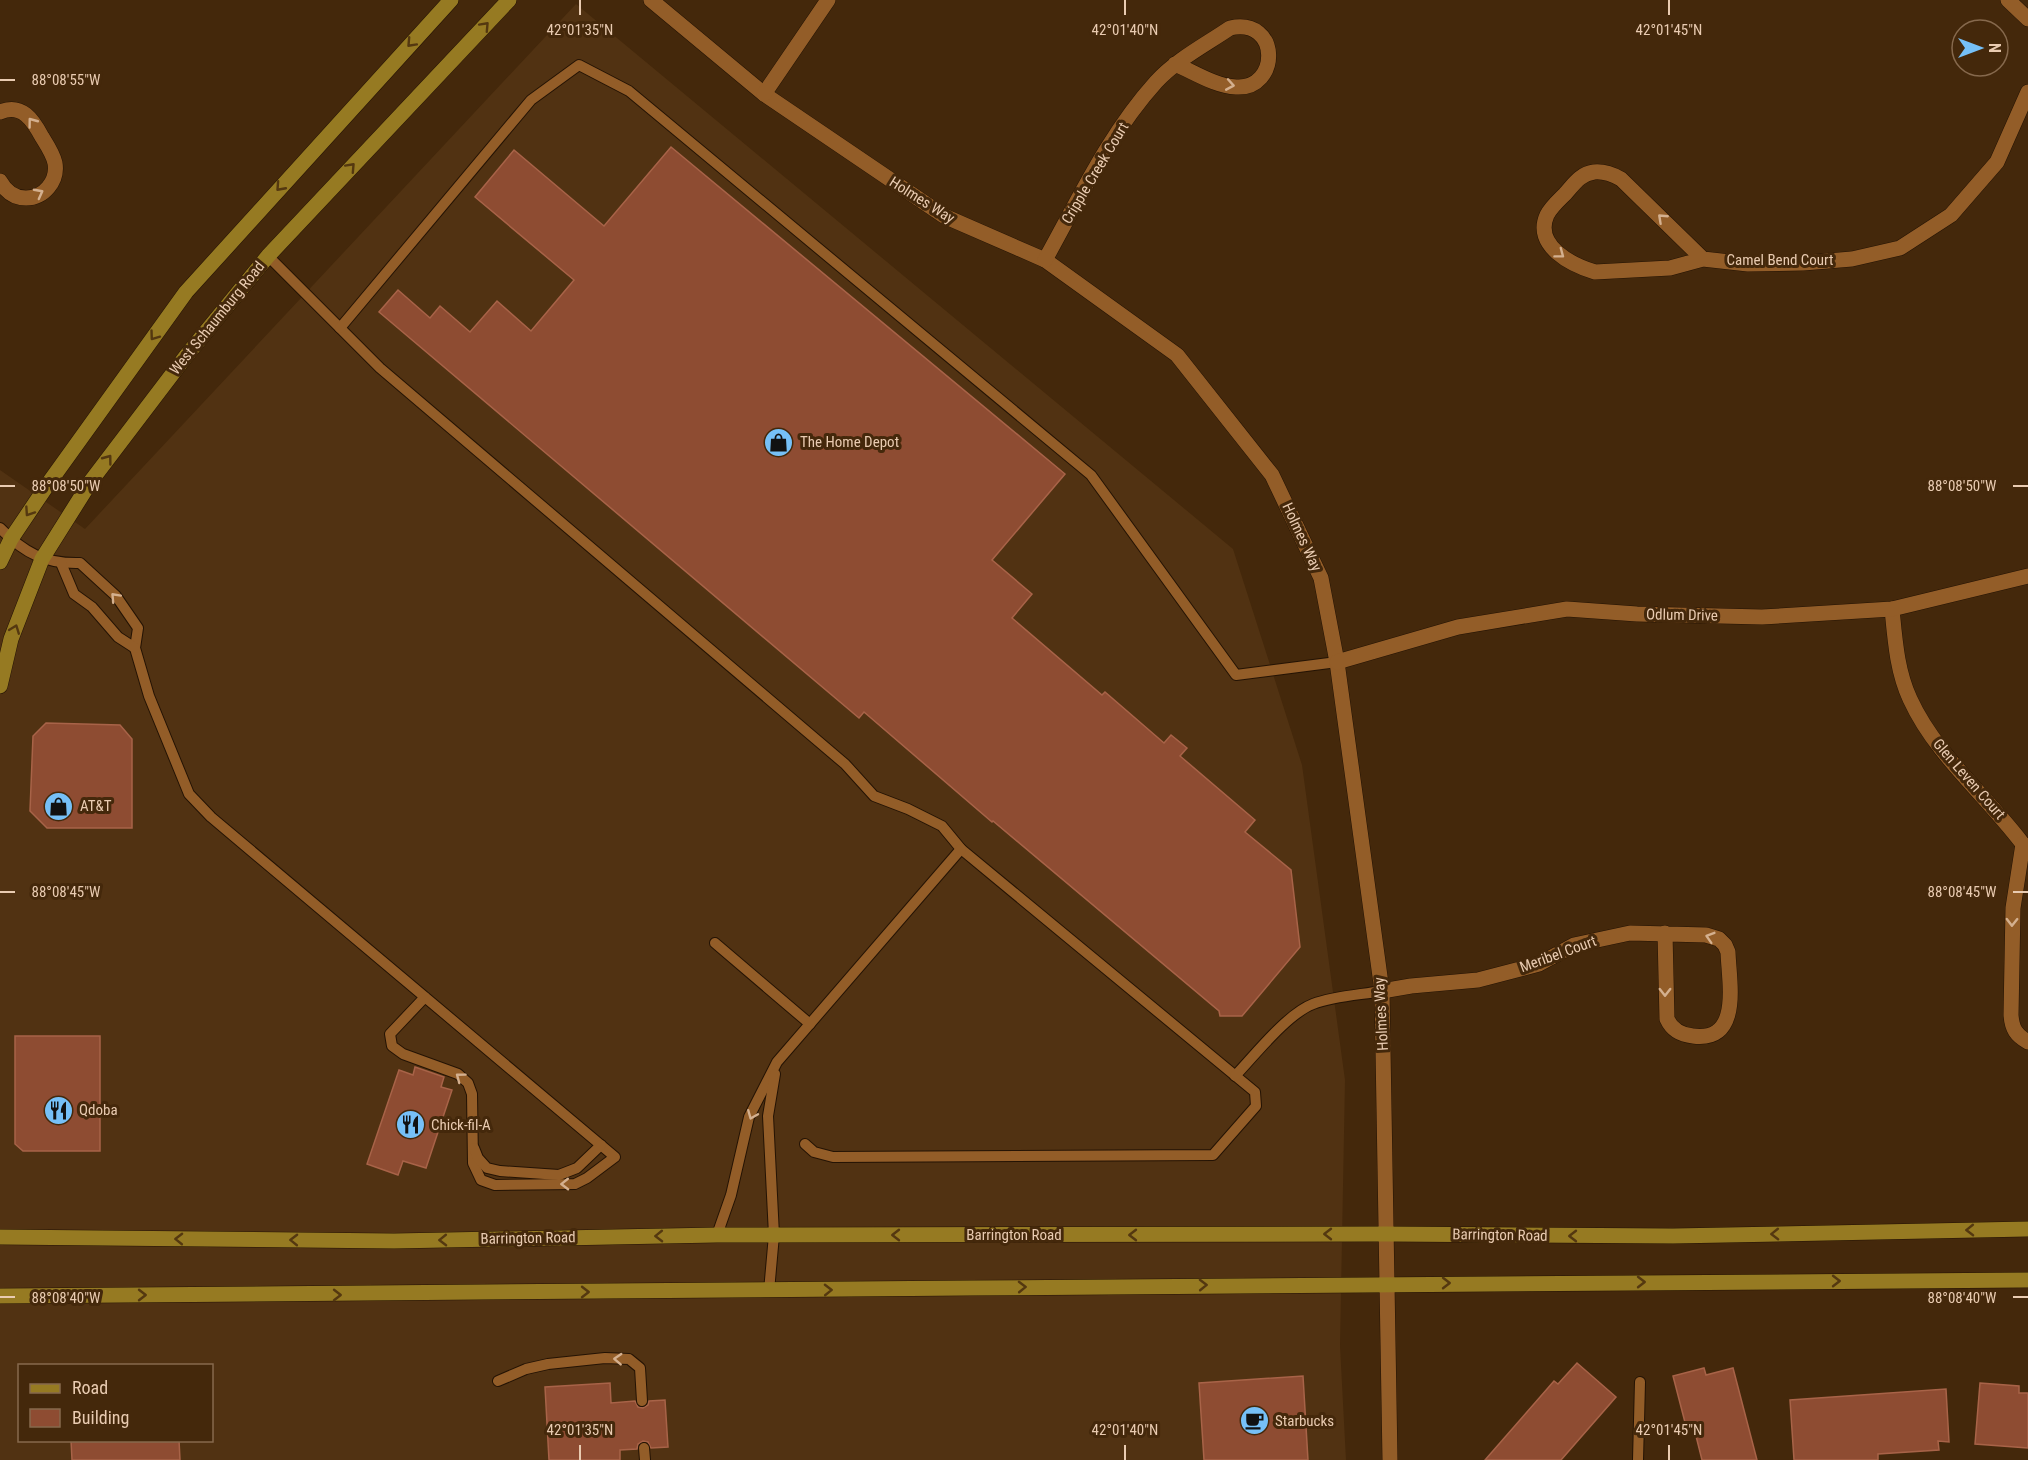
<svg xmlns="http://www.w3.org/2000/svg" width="2028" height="1460" font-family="'Roboto Condensed',sans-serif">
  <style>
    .built { fill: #513212; fill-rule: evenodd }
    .building { fill: #8e4c32; stroke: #a86348; stroke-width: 1.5 }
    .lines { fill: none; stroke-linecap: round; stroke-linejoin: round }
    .lane-casing { stroke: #241304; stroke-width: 12 }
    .street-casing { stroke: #241304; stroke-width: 16 }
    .secondary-casing { stroke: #241304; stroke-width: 16 }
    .lane { stroke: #935d28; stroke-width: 10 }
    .street { stroke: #935d28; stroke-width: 15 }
    .secondary { stroke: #967a22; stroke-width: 15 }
    .oneway { stroke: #543810 }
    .oneway2 { stroke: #d4b08f }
    .ticks { fill: none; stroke: #e9cbb1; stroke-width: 2 }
    .labels { text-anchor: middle; stroke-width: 6; stroke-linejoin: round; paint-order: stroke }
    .street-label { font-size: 15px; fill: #e9cbb1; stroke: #44280b }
    .poi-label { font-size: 15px; fill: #e9cbb1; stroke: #44280b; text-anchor: start }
    .ticks-label { font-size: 15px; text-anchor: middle; fill: #e9cbb1; stroke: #44280b; stroke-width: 6; stroke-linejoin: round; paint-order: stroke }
  </style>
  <rect width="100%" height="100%" fill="#44280b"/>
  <path class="built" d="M576 4 1233 549 1302 765 1345 1080 1340 1346 1346 1460H0V470L85 529ZM20 1366H212V1440H20Z"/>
  <g class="building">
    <path d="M671 147 1065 474 992 560 1032 594 1012 618 1102 695 1105 692 1164 743 1171 735 1187 748 1180 756 1255 820 1245 832 1291 870 1300 947 1242 1016H1220L1219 1011 993 821 992 822 864 712 859 718 379 312 398 290 430 318 440 306 470 332 497 301 531 331 574 280 475 197 514 150 604 226Z"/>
    <path d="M46 723 120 725 132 739V828H47L30 811 33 736Z"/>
    <path d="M15 1036H100V1151H23L15 1144Z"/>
    <path d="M415 1067 444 1077 441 1087 452 1090 426 1168 403 1161 398 1175 367 1164 399 1070 413 1075Z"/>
    <path d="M1577 1363 1616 1397 1561 1460H1485L1554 1381 1558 1384Z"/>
    <path d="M1704 1368 1706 1375 1733 1368 1757 1460H1702L1694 1428 1687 1430 1673 1376Z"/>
    <path d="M1303 1376 1308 1460H1204L1199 1383Z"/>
    <path d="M610 1383 611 1403 635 1401 638 1407 643 1408 648 1405 649 1401 665 1400 668 1447 651 1448 648 1442 643 1441 638 1444 637 1449 620 1450V1460H549L545 1387Z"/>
    <path d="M1980 1383 2019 1386V1393H2028V1448L1975 1444Z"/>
    <path d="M1946 1389 1949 1442 1938 1441 1939 1450 1878 1454V1460H1794L1790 1400Z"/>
    <path d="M71 1440H179L180 1460H72Z"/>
  </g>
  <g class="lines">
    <defs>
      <g id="lane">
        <path d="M268 256 380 368 845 764 874 796 908 809 942 826 961 849 1255 1092 1256 1106 1213 1155 833 1157 814 1152 805 1144"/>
        <path d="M340 328 531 100 579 65 629 91 1091 475 1236 675 1337 662"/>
        <path d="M0 528C24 553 45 564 80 563L116 596 138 628 135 648 149 696 189 794 211 817 615 1157 587 1178 575 1184 495 1185 481 1180 473 1163 472 1094 468 1083 458 1074 403 1054 392 1046 390 1034 425 997"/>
        <path d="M61 563 74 594 92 607 118 637 135 648"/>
        <path d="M715 943 810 1024"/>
        <path d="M1235 1076C1255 1055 1287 1014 1313 1004 1334 996 1359 995 1382 991"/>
        <path d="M474 1148 478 1158 487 1168 500 1171 559 1175 577 1168 601 1145"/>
        <path d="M717 1235 731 1195 749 1117 777 1062 961 849"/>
        <path d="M769 1291 774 1235 768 1116 775 1074"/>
        <path d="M498 1381 526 1369 548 1364 605 1358 629 1359 640 1368 642 1401"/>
        <path d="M644 1448 645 1460"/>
        <path d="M1638 1460 1640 1382"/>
      </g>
      <g id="street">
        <path d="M651 0 764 94 944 216 1045 260 1177 355 1272 475 1321 578 1337 662 1382 991 1390 1460"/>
        <path d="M2008 0 2028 19"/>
        <path d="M764 94 828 0"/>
        <path d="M0 112C22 103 33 120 42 137 47 145 53 154 55 163 58 181 44 198 26 198 14 198 6 192 0 181"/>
        <path d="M1703 259 1621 179C1612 174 1604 171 1594 172 1580 174 1574 184 1565 194 1559 200 1551 207 1547 215 1533 246 1572 265 1595 272L1670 268 1703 259 1748 264 1803 263 1852 259 1900 248 1951 215 1997 162 2028 92"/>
        <path d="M1045 260C1079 199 1109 134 1156 82 1176 60 1205 45 1230 28 1281 17 1280 90 1236 87 1215 86 1194 72 1175 64"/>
        <path d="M1892 609C1895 640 1897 671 1910 699 1937 758 1991 799 2028 851"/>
        <path d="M1337 662 1458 627 1567 609 1637 614 1762 617 1892 609 2028 576"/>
        <path d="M2023 844 2013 908 2011 1015C2012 1029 2016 1035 2028 1042"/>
        <path d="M1382 991 1411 986 1478 980 1539 964 1574 945 1630 933 1706 935 1719 939 1725 945 1728 952C1729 983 1742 1042 1693 1036 1681 1035 1672 1030 1667 1019L1665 933"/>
      </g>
      <g id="secondary">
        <path d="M0 562 11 539 48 484 186 292 451 0"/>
        <path d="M0 686 11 639 42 559 91 481 186 356 268 256 509 0"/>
        <path d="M0 1237 394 1241 717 1235 1386 1234 1673 1236 2028 1229"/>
        <path d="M0 1296C676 1294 1352 1281 2028 1280"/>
      </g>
    </defs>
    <use href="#lane" class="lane-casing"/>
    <use href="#street" class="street-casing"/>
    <use href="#secondary" class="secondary-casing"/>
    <use href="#lane" class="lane"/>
    <use href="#street" class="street"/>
    <use href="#secondary" class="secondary"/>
  </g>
  <defs><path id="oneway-chevron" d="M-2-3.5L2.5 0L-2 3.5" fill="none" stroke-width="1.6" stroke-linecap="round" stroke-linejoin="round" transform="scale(1.5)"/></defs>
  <g class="oneway">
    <use href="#oneway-chevron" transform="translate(485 26) rotate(-47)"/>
    <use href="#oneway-chevron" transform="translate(411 43) rotate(133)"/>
    <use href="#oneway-chevron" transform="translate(351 167) rotate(-47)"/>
    <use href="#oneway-chevron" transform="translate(280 187) rotate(132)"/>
    <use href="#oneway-chevron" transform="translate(154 336) rotate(126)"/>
    <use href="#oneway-chevron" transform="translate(108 459) rotate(-53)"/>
    <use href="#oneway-chevron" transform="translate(29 512) rotate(124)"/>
    <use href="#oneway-chevron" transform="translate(15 629) rotate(-69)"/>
    <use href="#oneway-chevron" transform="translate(1970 1230) rotate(179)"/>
    <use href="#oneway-chevron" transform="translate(1328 1234) rotate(180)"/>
    <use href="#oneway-chevron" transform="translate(1775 1234) rotate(179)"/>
    <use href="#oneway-chevron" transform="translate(896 1235) rotate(180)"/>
    <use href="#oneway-chevron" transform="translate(1133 1235) rotate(180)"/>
    <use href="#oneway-chevron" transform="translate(659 1236) rotate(179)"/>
    <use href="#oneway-chevron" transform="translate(1573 1236) rotate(-180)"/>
    <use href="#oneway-chevron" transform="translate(179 1239) rotate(-179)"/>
    <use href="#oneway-chevron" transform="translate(294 1240) rotate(-179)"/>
    <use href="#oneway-chevron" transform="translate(443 1240) rotate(179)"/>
    <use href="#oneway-chevron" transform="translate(1836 1281)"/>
    <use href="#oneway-chevron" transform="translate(1641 1282)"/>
    <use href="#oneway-chevron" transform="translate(1446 1283)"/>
    <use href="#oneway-chevron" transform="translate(1203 1285) rotate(-1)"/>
    <use href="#oneway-chevron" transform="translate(1022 1287) rotate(-1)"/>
    <use href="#oneway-chevron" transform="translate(828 1290) rotate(-1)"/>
    <use href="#oneway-chevron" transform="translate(585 1292)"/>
    <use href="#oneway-chevron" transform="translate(142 1295)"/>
    <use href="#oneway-chevron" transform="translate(337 1295)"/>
  </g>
  <g class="oneway2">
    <use href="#oneway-chevron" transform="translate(1230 85) rotate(10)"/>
    <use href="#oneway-chevron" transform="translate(32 122) rotate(-127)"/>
    <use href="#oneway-chevron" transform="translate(39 193) rotate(-28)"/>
    <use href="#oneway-chevron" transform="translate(1662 218) rotate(-137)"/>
    <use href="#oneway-chevron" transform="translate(1560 254) rotate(37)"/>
    <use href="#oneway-chevron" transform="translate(115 597) rotate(-133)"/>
    <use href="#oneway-chevron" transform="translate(2012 922) rotate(91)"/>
    <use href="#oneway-chevron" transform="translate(1710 937) rotate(-163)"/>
    <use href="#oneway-chevron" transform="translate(1665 992) rotate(90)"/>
    <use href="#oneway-chevron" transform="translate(460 1077) rotate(-143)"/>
    <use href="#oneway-chevron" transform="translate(752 1115) rotate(112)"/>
    <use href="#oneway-chevron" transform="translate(565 1184) rotate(179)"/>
    <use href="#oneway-chevron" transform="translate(618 1359) rotate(-177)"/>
  </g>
  <path class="ticks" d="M580 0V15M1125 0V15M1669 0V15M0 80H15M0 486H15M2013 486H2028M0 892H15M2013 892H2028M0 1297H15M2013 1297H2028M580 1445V1460M1125 1445V1460M1669 1445V1460"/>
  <defs>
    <symbol id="shop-disc" viewBox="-11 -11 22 22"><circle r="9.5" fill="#76c0f7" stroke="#44280b"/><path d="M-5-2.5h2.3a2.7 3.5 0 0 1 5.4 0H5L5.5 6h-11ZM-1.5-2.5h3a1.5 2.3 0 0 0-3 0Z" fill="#111"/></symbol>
    <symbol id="restaurant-disc" viewBox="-11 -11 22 22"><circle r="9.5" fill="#76c0f7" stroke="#44280b"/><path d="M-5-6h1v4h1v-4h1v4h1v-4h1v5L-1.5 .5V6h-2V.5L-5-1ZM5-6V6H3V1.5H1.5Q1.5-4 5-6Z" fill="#111"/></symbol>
    <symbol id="cafe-disc" viewBox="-11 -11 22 22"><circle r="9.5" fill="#76c0f7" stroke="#44280b"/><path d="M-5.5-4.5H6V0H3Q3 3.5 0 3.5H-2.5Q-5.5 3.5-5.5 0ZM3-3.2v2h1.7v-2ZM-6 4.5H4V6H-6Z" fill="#111"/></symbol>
  </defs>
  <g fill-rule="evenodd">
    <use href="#shop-disc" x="762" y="426" width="33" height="33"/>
    <use href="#shop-disc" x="42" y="790" width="33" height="33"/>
    <use href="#restaurant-disc" x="42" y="1094" width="33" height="33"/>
    <use href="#restaurant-disc" x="394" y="1108" width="33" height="33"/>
    <use href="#cafe-disc" x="1238" y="1404" width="33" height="33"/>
  </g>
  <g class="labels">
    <g class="street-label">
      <text transform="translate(1095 173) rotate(-59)" y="5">Cripple Creek Court</text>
      <text transform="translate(922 200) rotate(32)" y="5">Holmes Way</text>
      <text x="1780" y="265">Camel Bend Court</text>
      <text transform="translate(217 318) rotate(-51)" y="5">West Schaumburg Road</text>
      <text transform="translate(1302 537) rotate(65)" y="5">Holmes Way</text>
      <text transform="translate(1682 615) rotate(1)" y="5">Odlum Drive</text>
      <text transform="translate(1969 779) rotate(49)" y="5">Glen Leven Court</text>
      <text transform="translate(1558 954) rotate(-20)" y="5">Meribel Court</text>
      <text transform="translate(1381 1014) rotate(-93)" y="5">Holmes Way</text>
      <text x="1014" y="1240">Barrington Road</text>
      <text transform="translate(1500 1235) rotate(1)" y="5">Barrington Road</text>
      <text transform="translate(528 1238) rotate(-1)" y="5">Barrington Road</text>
    </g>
    <g class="poi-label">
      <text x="800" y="447">The Home Depot</text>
      <text x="80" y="811">AT&amp;T</text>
      <text x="79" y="1115">Qdoba</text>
      <text x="431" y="1130">Chick-fil-A</text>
      <text x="1275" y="1426">Starbucks</text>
    </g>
  </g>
  <g class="ticks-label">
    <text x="580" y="35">42°01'35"N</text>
    <text x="1125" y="35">42°01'40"N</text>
    <text x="1669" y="35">42°01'45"N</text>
    <text x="66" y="85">88°08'55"W</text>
    <text x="1962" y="491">88°08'50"W</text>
    <text x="66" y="491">88°08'50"W</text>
    <text x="1962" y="897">88°08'45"W</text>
    <text x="66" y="897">88°08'45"W</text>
    <text x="1962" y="1303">88°08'40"W</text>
    <text x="66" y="1303">88°08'40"W</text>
    <text x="580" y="1435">42°01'35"N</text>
    <text x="1125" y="1435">42°01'40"N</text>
    <text x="1669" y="1435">42°01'45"N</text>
  </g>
  <rect x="18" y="1364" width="195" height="78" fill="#44280b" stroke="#86694d" stroke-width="1.5"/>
  <rect x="30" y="1384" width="30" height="9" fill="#967a22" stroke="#86694d" stroke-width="1.5"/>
  <text x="72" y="1394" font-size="18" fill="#e9cbb1">Road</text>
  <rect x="30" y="1409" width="30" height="18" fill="#8e4c32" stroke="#86694d" stroke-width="1.5"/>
  <text x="72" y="1424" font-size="18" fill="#e9cbb1">Building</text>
  <g transform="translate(1980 48) rotate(90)"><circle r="28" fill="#44280b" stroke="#86694d" stroke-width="1.5"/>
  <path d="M0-4.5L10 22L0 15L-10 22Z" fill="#76c0f7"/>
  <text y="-9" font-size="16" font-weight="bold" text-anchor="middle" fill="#e9cbb1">N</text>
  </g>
</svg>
